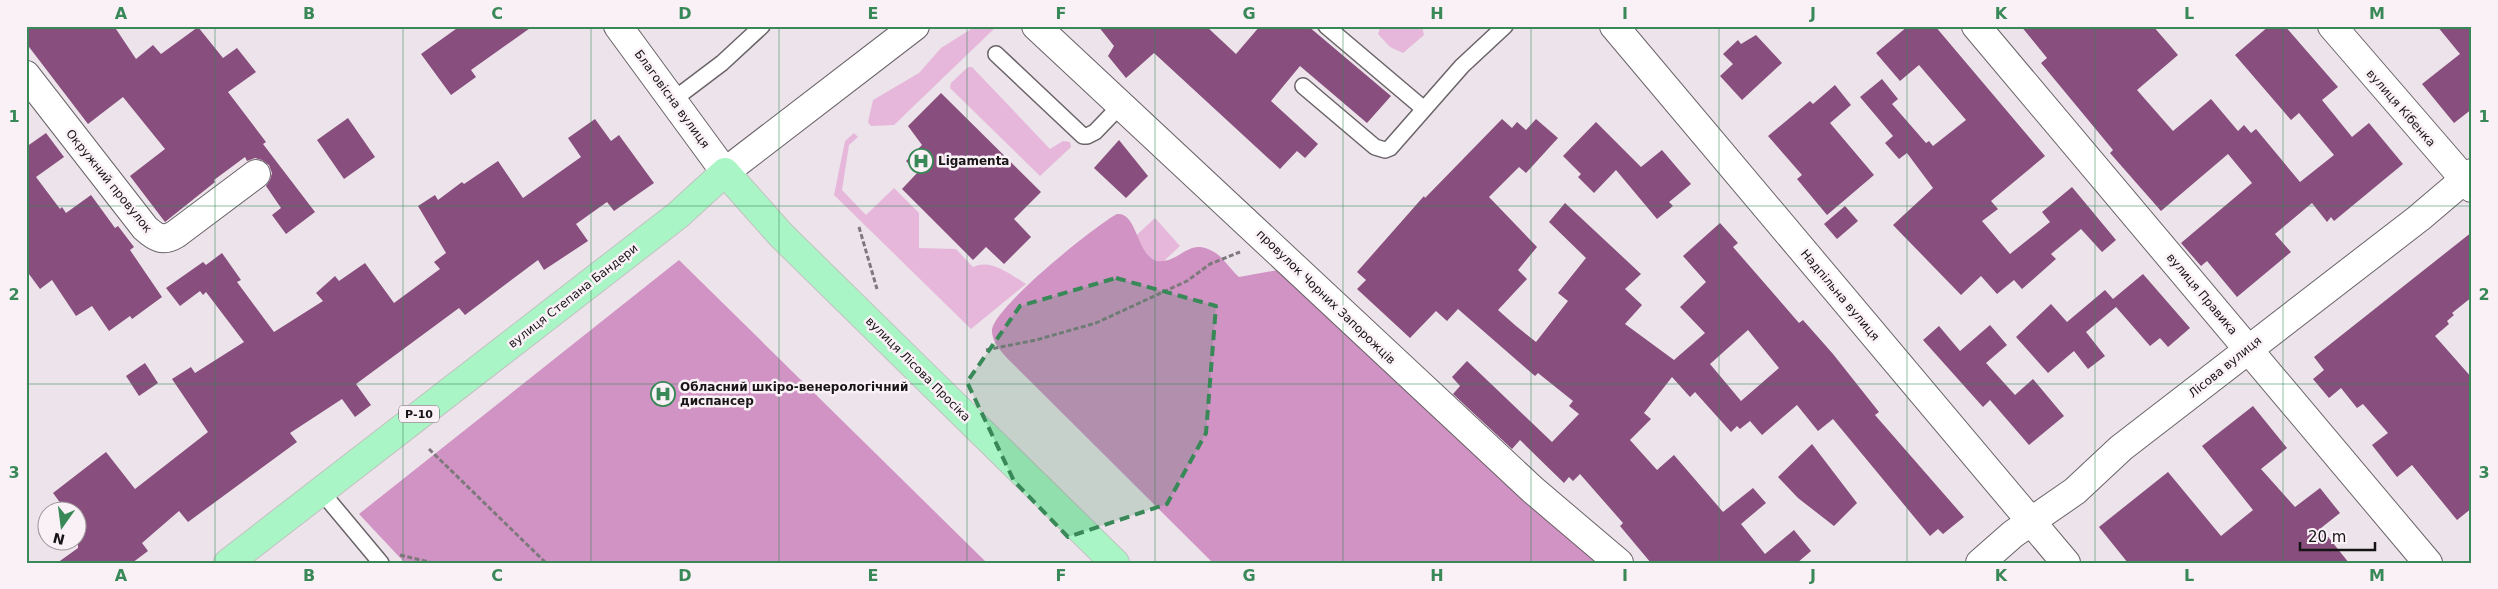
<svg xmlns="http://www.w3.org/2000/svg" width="2498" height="589" font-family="'DejaVu Sans',sans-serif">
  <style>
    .green { fill: #e6b7db }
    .forest { fill: #d192c4 }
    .building { fill: #884e7d; fill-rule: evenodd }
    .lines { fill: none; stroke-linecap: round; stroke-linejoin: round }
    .lane-casing { stroke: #6a6368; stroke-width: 18 }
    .street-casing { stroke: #6a6368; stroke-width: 30 }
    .secondary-casing { stroke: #6a6368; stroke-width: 30 }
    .primary-casing { stroke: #c3c2c2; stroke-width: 30 }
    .path { stroke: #7e797d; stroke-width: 3; stroke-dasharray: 5 2.5; stroke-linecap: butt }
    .lane { stroke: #fff; stroke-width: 15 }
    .street { stroke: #fff; stroke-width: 28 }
    .secondary { stroke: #fff; stroke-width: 28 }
    .primary { stroke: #a9f5c5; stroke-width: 28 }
    .marked { fill: #398857; fill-opacity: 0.2; stroke: #398857; stroke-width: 4; stroke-dasharray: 10 6; stroke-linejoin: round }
    .grid { fill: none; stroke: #398857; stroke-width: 1; stroke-opacity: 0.55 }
    .labels { text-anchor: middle; stroke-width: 5; stroke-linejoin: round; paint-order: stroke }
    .shield { fill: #faf1f7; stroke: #5b565a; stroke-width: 1 }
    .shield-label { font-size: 11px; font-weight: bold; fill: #171416 }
    .street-label { font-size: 12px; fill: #171416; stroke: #faf1f7 }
    .poi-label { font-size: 12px; font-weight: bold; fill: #171416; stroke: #faf1f7; text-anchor: start }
    .neatline { fill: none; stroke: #398857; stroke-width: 2 }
    .grid-label { font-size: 16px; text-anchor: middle; font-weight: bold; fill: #398857 }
  </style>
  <rect width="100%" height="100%" fill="#ece4ea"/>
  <g class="green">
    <path d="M976 26H997L894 125 871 126 868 122 873 100 919 73 941 48Z"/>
    <path d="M1381 26H1422L1424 35 1403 53 1390 47 1378 34Z"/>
    <path d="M968 67H972L1050 149 1063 141 1070 142 1071 147 1040 176 950 88 951 83Z"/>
    <path d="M854 133 858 137 849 145 842 190 866 215 894 188 919 213V248L956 249 973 267C991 258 1011 275 1026 284L971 329 834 195 845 141Z"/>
    <path d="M1155 218 1180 246 1153 271 1127 244Z"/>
  </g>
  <g class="forest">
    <path d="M1117 214C1137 212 1136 253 1156 261 1181 264 1188 236 1214 252 1223 257 1230 269 1239 277L1278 270 1605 563H1213L1023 374C1013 363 992 347 992 331 991 309 1096 225 1117 214Z"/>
    <path d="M679 260 987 563H405L359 514Z"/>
  </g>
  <g class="building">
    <path d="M26 26H114L136 59 153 45 161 54 198 27 223 58 237 48 256 72 228 92 266 142 263 144 315 212 286 234 272 215 281 208 266 186 270 180 272 173 269 165 262 160 255 158 247 161 245 157 214 180 215 182 165 222 130 176 165 149 123 97 88 124 26 43Z"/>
    <path d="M460 26H533L471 70 476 77 451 95 421 54Z"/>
    <path d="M1098 26H1206L1236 54 1260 26H1308L1391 96 1367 123 1300 66 1271 101 1318 144 1305 158 1297 151 1280 169 1154 53 1126 78 1108 56 1114 46Z"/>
    <path d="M1908 26H1935L2045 156 1991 201 1998 209 1982 221 2010 254 2050 222 2042 212 2072 187 2116 240 2102 252 2081 229 2051 254 2056 259 2022 289 2014 280 1997 294 1981 276 1961 295 1893 225 1933 188 1907 153 1899 159 1885 143 1893 136 1860 97 1882 79 1898 99 1892 104 1926 143 1929 141 1933 146 1966 120 1919 65 1900 81 1876 53Z"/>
    <path d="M2021 26H2153L2178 55 2137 90 2173 131 2211 99 2238 131 2244 125 2251 133 2256 129 2300 182 2334 155 2299 113 2291 120 2235 55 2269 26H2285L2338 87 2322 100 2352 137 2369 123 2403 164 2334 221 2331 217 2327 222 2312 203 2275 234 2291 252 2237 297 2207 261 2201 266 2181 243 2252 183 2228 154 2161 211 2110 153 2113 150 2041 63 2047 58Z"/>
    <path d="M2437 26H2472V109L2454 123 2422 84 2460 54Z"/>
    <path d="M1756 35 1782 63 1742 100 1720 76 1733 64 1723 54 1738 40 1741 44Z"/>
    <path d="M1835 85 1851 105 1830 123 1874 175 1827 215 1797 179 1802 175 1768 136 1810 101 1813 104Z"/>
    <path d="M941 93 1041 192 1014 219 1031 237 1004 264 986 247 973 260 902 189 917 173 906 161 922 145 908 126Z"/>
    <path d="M348 118 375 157 344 179 317 140Z"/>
    <path d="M595 119 611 141 619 135 654 183 614 211 607 202 576 224 588 241 544 270 538 260 465 315 459 308 356 384 371 405 355 417 342 399 290 433 297 442 188 522 179 511 142 543 148 551 132 563H57L78 548V512H67L53 493 106 452 135 489 208 432 172 379 191 367 195 373 244 342 206 292 203 295 200 291 180 306 166 288 203 262 206 265 222 253 241 280 237 282 274 332 323 301 316 293 335 276 339 281 365 263 394 303 440 269 434 262 446 253 418 206 435 195 438 200 462 182 464 184 498 161 523 198 581 157 568 138Z"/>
    <path d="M1502 119 1512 128 1517 122 1526 130 1536 119 1558 138 1526 173 1519 167 1489 197 1537 247 1518 270 1527 279 1498 310 1516 326 1536 342 1568 301 1558 293 1586 258 1549 222 1565 203 1641 274 1625 289 1642 305 1625 324 1674 360 1705 333 1680 307 1706 282 1683 256 1720 223 1738 243 1733 247 1799 323 1803 320 1833 354 1879 412 1875 415 1964 517 1943 534 1938 529 1930 536 1833 419 1818 431 1797 405 1762 435 1750 421 1740 429 1737 426 1731 432 1695 392 1690 397 1672 377 1644 413 1651 419 1630 440 1657 470 1674 455 1723 512 1753 488 1766 503 1741 524 1765 554 1794 530 1811 551 1797 563H1651L1620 526 1623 523 1580 474 1573 481 1569 477 1564 483 1520 440 1512 449 1453 394 1460 386 1452 377 1467 361 1552 442 1579 414 1569 406 1573 401 1538 373 1535 376 1458 309 1447 321 1436 311 1410 338 1357 289 1366 280 1357 272 1424 196 1425 198ZM1748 330 1779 368 1741 401 1710 364Z"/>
    <path d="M1596 122 1641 167 1662 150 1691 184 1669 202 1673 206 1657 219 1616 170 1594 193 1578 177 1581 174 1563 156Z"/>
    <path d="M46 133 64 157 36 177 60 209 62 207 66 213 91 195 115 228 118 226 134 247 130 250 162 297 132 319 130 316 109 331 92 306 76 316 52 280 40 289 26 270V147Z"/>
    <path d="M1119 140 1148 176 1126 198 1094 168Z"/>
    <path d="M1845 206 1858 221 1837 239 1824 224Z"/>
    <path d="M2472 232V297L2452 313 2454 315 2447 321 2449 324 2435 336 2472 378V508L2457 520 2412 465 2397 477 2372 445 2388 433 2363 404 2357 408 2341 388 2329 398 2313 379 2324 370 2314 357Z"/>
    <path d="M2143 274 2190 328 2168 347 2160 338 2150 346 2116 307 2086 332 2105 356 2088 369 2074 351 2048 373 2016 337 2051 304 2067 322 2105 290 2113 299Z"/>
    <path d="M1990 325 2007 345 1986 363 2015 395 2033 379 2064 416 2029 445 1990 400 1983 407 1923 340 1939 326 1960 351Z"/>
    <path d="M145 363 158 383 139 396 126 376Z"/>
    <path d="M2253 406 2287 448 2261 469 2295 507 2320 488 2340 513 2321 528 2349 563H2128L2099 527 2168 472 2221 536 2253 510 2202 446Z"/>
    <path d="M1812 444 1857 503 1834 526 1798 498 1778 477Z"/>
  </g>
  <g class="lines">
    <defs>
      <g id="lane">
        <path d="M1326 26 1424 109"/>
        <path d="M996 54 1083 136H1087L1095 132 1121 105"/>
        <path d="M1303 86 1375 147 1385 150 1390 148 1462 66 1505 26"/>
        <path d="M673 100 722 63 762 26"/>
        <path d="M320 490 381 563"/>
      </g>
      <g id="street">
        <path d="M1036 26 1533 490 1619 563"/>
        <path d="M1614 26 2066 563"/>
        <path d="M1976 26 2428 563"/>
        <path d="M2332 26 2472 188"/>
        <path d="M26 75 145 228C156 238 163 242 176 234L256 174"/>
        <path d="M1980 563 2013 534 2075 491 2121 448 2419 218 2472 173"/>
      </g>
      <path id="secondary" d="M618 26 725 172 915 26"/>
      <path id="primary" d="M228 563 678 215 725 172 781 235 1115 563"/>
    </defs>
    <use href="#lane" class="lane-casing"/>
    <use href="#street" class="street-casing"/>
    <use href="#secondary" class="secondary-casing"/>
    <use href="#primary" class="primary-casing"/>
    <g class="path">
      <path d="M859 227 877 289"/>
      <path d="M986 350 1036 340 1096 323 1187 281 1210 264 1240 252"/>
      <path d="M429 449 546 563"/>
      <path d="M400 555 433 563"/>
    </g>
    <use href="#lane" class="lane"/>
    <use href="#street" class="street"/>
    <use href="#secondary" class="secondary"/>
    <use href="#primary" class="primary"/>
  </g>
  <path class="marked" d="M1116 278 1216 306 1206 433 1167 504 1068 537 1014 481 967 382 1020 306Z"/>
  <path class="grid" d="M215 26V563M403 26V563M591 26V563M779 26V563M967 26V563M1155 26V563M1343 26V563M1531 26V563M1719 26V563M1907 26V563M2095 26V563M2283 26V563M26 206H2472M26 384H2472"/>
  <defs>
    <symbol id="hospital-ring" viewBox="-11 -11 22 22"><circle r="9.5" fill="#faf1f7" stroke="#398857" stroke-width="1.5"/><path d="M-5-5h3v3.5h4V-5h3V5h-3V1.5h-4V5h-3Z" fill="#398857"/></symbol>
  </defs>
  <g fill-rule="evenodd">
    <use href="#hospital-ring" x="907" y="147" width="28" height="28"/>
    <use href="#hospital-ring" x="649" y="380" width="28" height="28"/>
  </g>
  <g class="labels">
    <rect class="shield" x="399" y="405.5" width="40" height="17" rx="4"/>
    <g class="shield-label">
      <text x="419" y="418">Р-10</text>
    </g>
    <g class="street-label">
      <text transform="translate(672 99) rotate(54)" y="4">Благовісна вулиця</text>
      <text transform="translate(2401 108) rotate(49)" y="4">вулиця Кібенка</text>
      <text transform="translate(109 181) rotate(51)" y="4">Окружний провулок</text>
      <text transform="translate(2202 294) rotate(50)" y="4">вулиця Правика</text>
      <text transform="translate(1840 295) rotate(50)" y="4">Надпільна вулиця</text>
      <text transform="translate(573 296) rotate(-38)" y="4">вулиця Степана Бандери</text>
      <text transform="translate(1326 297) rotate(44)" y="4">провулок Чорних Запорожців</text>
      <text transform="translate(2225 367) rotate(-39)" y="4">Лісова вулиця</text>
      <text transform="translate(918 369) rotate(45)" y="4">вулиця Лісова Просіка</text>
    </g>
    <g class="poi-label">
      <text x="938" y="165">Ligamenta</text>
      <text x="680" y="391">Обласний шкіро-венерологічний<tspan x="680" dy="14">диспансер</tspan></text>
    </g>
  </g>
  <rect width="2498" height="589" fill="none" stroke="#faf1f7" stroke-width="55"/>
  <g transform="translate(62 526) rotate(194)"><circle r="24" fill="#faf1f7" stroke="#9f999d"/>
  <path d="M0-4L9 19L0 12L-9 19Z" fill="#398857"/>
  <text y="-8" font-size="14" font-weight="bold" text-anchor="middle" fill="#171416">N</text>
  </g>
  <path d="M2300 542v8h75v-8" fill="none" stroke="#171416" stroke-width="2.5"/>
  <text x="2308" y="542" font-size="15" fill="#171416" stroke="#faf1f7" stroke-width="4" paint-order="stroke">20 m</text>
  <rect x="28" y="28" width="2442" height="534" class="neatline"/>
  <g class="grid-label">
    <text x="121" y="19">A</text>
    <text x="309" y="19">B</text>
    <text x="497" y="19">C</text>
    <text x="685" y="19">D</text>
    <text x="873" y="19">E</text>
    <text x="1061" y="19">F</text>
    <text x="1249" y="19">G</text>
    <text x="1437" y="19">H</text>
    <text x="1625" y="19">I</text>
    <text x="1813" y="19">J</text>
    <text x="2001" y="19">K</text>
    <text x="2189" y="19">L</text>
    <text x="2377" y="19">M</text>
    <text x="14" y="122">1</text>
    <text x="2484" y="122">1</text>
    <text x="14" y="300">2</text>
    <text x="2484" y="300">2</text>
    <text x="14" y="478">3</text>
    <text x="2484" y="478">3</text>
    <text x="121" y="581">A</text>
    <text x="309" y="581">B</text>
    <text x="497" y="581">C</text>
    <text x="685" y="581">D</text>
    <text x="873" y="581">E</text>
    <text x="1061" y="581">F</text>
    <text x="1249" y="581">G</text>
    <text x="1437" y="581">H</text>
    <text x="1625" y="581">I</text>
    <text x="1813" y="581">J</text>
    <text x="2001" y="581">K</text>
    <text x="2189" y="581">L</text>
    <text x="2377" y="581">M</text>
  </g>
</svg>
